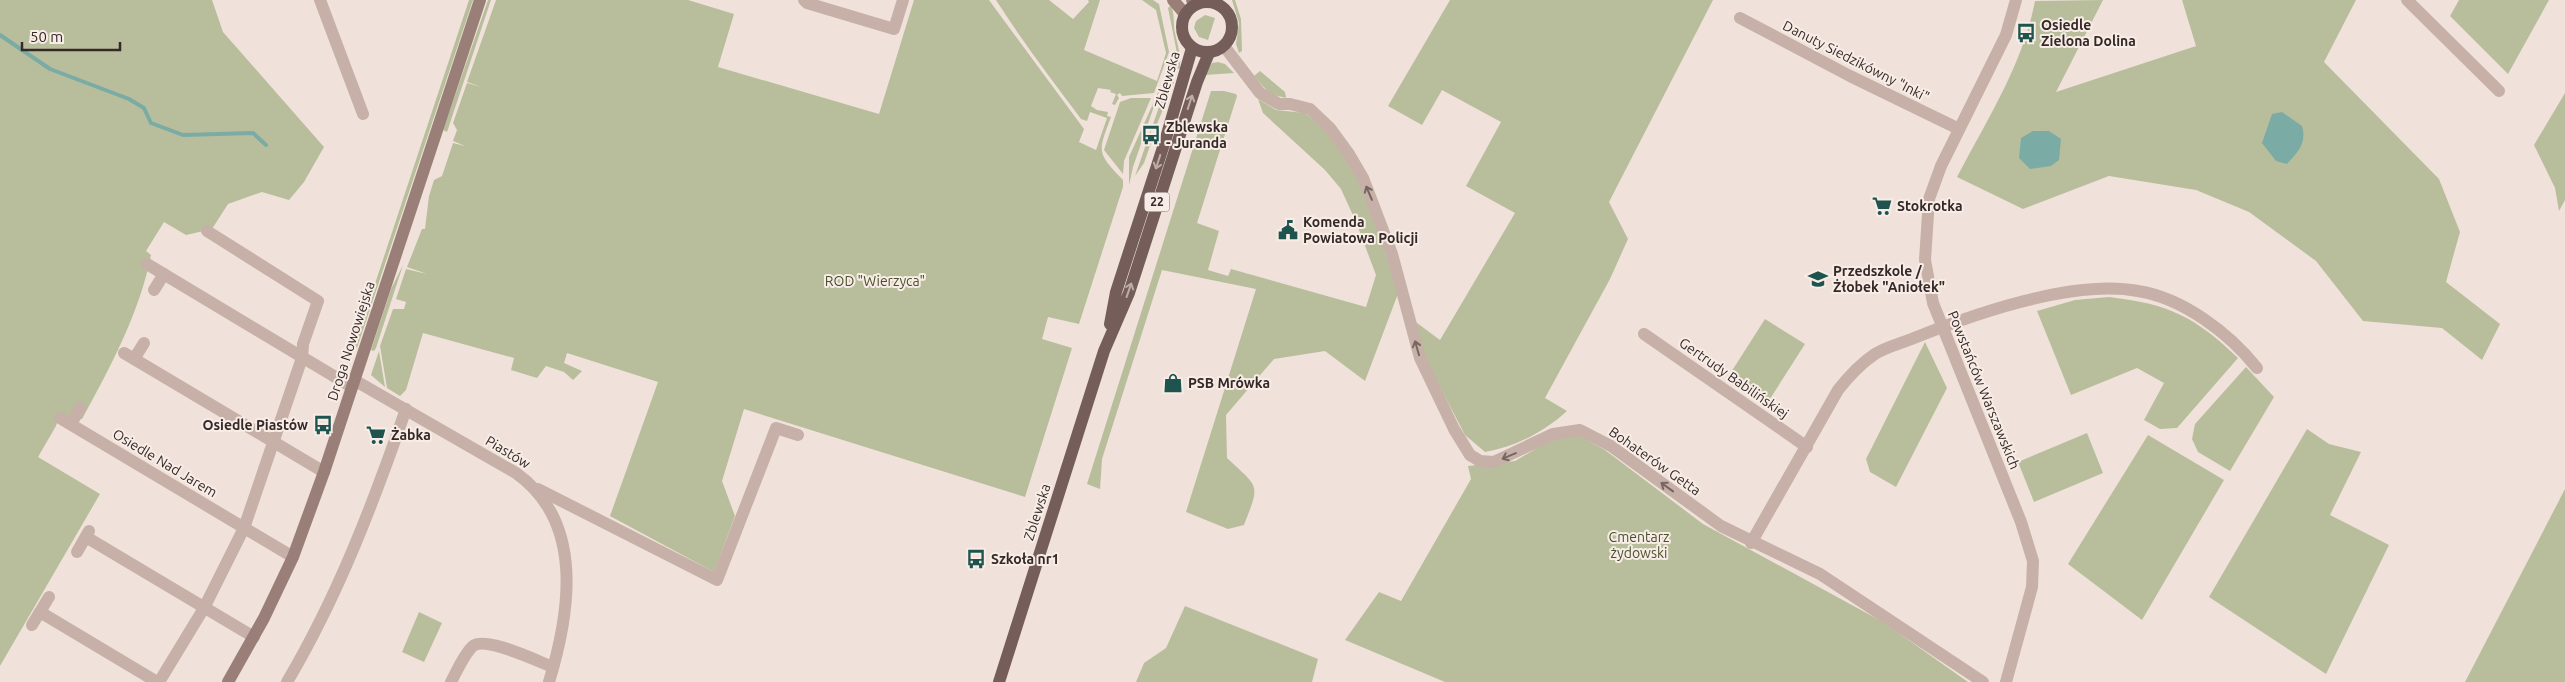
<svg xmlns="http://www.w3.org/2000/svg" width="2565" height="682" font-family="Ubuntu,sans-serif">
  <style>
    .green { fill: #b8be9b }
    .water { fill: #7baba5 }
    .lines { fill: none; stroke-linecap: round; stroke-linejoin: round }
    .stream { stroke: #7baba5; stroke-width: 4 }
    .street { stroke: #c7b0a7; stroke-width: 12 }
    .secondary { stroke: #9a7f78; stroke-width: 12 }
    .primary { stroke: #755e59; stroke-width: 12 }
    .oneway { stroke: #bdada7 }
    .oneway2 { stroke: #766661 }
    .labels { text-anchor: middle; stroke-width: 4; stroke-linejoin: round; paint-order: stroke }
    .shield { fill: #f8ede6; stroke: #6f6460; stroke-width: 1 }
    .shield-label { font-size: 12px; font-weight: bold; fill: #342927 }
    .poi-label { font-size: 14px; font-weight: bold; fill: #342927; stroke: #f8ede6; text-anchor: start }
    .street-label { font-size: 14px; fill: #342927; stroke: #f8ede6 }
    .park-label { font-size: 14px; fill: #49502c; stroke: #f8ede6 }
  </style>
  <rect width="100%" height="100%" fill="#f0e2da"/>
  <g class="green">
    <path d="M0 0H212L223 32 324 147 304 182 289 200 262 192 228 204 212 229 186 235 164 222 146 251 151 255C140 312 110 368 82 419H58L56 426 38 457 100 494 0 666Z"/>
    <path d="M469 0H473L357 348 355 344Z"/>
    <path d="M488 0H491L447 132 443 130Z"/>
    <path d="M496 0H688L734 14 718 67 879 114 914 0H989L1084 129 1079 142 1096 150 1107 118 1090 112 1087 121 1081 119C1052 80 1022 41 996 0H1049L1073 19 1089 2 1088 0H1100L1084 50 1157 81 1166 53 1156 10 1142 0H1153L1159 4 1169 52 1154 93 1122 96 1120 93 1117 95 1119 98 1115 105 1112 104 1116 94 1110 92 1111 90 1098 88 1091 106 1097 110 1108 112 1107 116 1111 117C1098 152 1096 152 1123 180V187L1079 324 1048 317 1042 339 1072 348 1025 497 744 409 722 481 735 516 714 572 610 516 658 382 567 353 564 363 582 371 573 380 564 372 546 366 537 378 511 370 514 358 423 333 406 390 400 396 387 388 380 346 393 309H404L406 302 396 299 406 269 427 274 407 267 422 229H425L429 196 434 180 442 176 453 143 465 146 453 141 457 130 453 123 467 83 482 87 467 82Z"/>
    <path d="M1232 0H1235L1241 19 1242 51 1239 53 1236 44 1239 23Z"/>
    <path d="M1450 0H1713L1609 202 1628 239 1610 279 1545 398 1567 411C1544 432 1515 447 1485 452L1465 435 1426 360 1413 320 1440 340 1515 213 1466 186 1501 122 1442 90 1422 125 1388 106Z"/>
    <path d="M2103 0 2056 92 2196 46 2182 0H2356L2324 62 2439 179 2460 232 2446 282 2500 324 2482 360 2442 328 2363 321 2316 261 2249 212 2196 190 2109 176 2023 209 1957 177C1987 120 2023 64 2035 1Z"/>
    <path d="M2459 0H2549L2508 74 2450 16Z"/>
    <path d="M1171 5C1175 15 1173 23 1175 33 1178 46 1181 55 1180 69L1173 67 1177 53 1168 8Z"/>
    <path d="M1205 15 1215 18 1208 40 1199 37 1194 28 1196 21Z"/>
    <path d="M1218 62 1225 64 1234 73 1205 75 1212 63Z"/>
    <path d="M1260 71 1285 92 1286 98 1270 94 1254 76Z"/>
    <path d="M1168 81 1174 82 1155 129 1152 128 1149 139 1152 140 1144 163 1135 176Z"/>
    <path d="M1161 86 1133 167 1129 185V157Z"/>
    <path d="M1211 91H1224L1236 94 1237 96 1197 223 1219 231 1208 270 1228 276 1231 269 1366 307 1376 275 1356 222 1341 189 1325 170 1263 113 1258 99 1276 110 1305 113 1327 131 1360 181 1399 291 1365 381 1325 351 1274 359 1226 415 1227 458C1260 489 1260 483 1244 525L1228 529 1186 512 1256 289 1162 270 1102 459 1100 489 1087 484Z"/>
    <path d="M2565 93V200L2559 211 2555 188 2534 145Z"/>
    <path d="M1131 98H1151L1124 161 1123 174 1104 150 1120 102Z"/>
    <path d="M403 265 376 348 374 351 371 350 391 289Z"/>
    <path d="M2109 297C2169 304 2194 316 2238 358L2177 428 2160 429 2144 420 2164 383 2137 368 2071 395 2037 311 2075 300Z"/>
    <path d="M1765 319 1805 344 1768 402 1728 377Z"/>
    <path d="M1925 342 1947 388 1896 487 1870 472 1866 459Z"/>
    <path d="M379 351 385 387 371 375Z"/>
    <path d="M2246 367 2274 397 2230 471 2198 452 2192 439 2195 424Z"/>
    <path d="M2307 429 2329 444 2361 452 2330 515 2389 545 2326 674 2209 597Z"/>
    <path d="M2087 433 2103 473 2034 502 2018 462Z"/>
    <path d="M1578 435 1605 450 1703 524 1883 622 1968 682H1445L1345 640 1379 592 1401 601 1471 479 1468 466 1515 461 1552 439Z"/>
    <path d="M2148 435 2224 480 2142 620 2068 564Z"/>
    <path d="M2565 489V682H2465Z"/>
    <path d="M1185 606 1318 659 1312 682H1136L1144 663 1166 648Z"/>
    <path d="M419 612 442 623 424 662 402 652Z"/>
  </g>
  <g class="water">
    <path d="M2282 112 2302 126C2307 143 2298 152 2287 164L2276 161 2262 143 2272 114Z"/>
    <path d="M2033 131H2049L2061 139 2059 160 2051 166 2030 169 2019 158 2021 138Z"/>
  </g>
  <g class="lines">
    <path class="stream" d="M0 35 50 69 129 99 144 108 151 123 183 135 253 133 266 145"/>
    <g class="street">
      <path d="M320 0 363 114"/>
      <path d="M804 0 807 3 894 29 903 0"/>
      <path d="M2407 0 2499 91"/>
      <path d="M1740 18 1850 76 1959 129"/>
      <path d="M1224 46 1260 93 1279 104H1290L1310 109 1330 128 1349 154 1363 178 1392 254 1420 358 1454 429 1470 455 1480 461 1494 462 1553 434 1580 430 1611 446 1721 526 1820 574 1983 682"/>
      <path d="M147 264 352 387"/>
      <path d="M154 290 164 274"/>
      <path d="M1644 334 1807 447"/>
      <path d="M124 353 324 472"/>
      <path d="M134 359 144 343"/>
      <path d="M354 380 516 473C585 522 570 613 549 682"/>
      <path d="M60 418 293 557"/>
      <path d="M71 424 80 408"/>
      <path d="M538 489 717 580 776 428 798 435"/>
      <path d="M86 537 254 637"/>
      <path d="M1751 543 1838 390C1849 376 1860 364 1875 354 1886 347 1902 343 1914 338 1974 314 2073 279 2138 291 2183 298 2229 333 2257 368"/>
      <path d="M77 552 89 531"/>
      <path d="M40 612 157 682"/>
      <path d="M32 625 49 597"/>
      <path d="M159 682 204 608 244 528 302 358 303 344 318 301 207 231"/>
      <path d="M287 682C338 596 373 504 406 409"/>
      <path d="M451 682C457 671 464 654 473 646 486 636 537 661 553 667"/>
      <path d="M2006 682 2032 587 2033 561 2021 522 1933 303 1925 260 1929 199 1941 166 2006 35 2016 0"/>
    </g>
    <g class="secondary">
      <path d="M1173 0 1185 14"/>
      <path d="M1192 0 1196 4"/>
      <path d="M228 682 264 618 293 557 324 472 480 0"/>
    </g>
    <g class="primary">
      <circle cx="1207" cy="27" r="25"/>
      <path d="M1110 324 1116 292 1166 138 1192 48"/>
      <path d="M999 682 1104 351 1129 293 1197 82 1209 53"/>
    </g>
  </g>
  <defs><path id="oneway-shaft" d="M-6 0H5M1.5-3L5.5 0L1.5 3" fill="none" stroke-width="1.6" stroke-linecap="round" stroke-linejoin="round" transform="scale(1.25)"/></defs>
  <g class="oneway">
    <use href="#oneway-shaft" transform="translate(1190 102) rotate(-72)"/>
    <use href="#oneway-shaft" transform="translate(1158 162) rotate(108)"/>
    <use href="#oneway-shaft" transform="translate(1129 290) rotate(-71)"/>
  </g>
  <g class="oneway2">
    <use href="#oneway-shaft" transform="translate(1369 193) rotate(-113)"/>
    <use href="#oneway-shaft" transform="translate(1417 348) rotate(-106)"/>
    <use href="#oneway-shaft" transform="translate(1509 456) rotate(157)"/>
    <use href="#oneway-shaft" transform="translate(1667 487) rotate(-144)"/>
  </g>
  <defs>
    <symbol id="bus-bare" viewBox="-9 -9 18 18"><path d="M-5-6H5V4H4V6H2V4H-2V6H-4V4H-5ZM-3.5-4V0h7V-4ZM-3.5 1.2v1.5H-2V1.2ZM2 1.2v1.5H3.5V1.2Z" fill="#1f534e" stroke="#f8ede6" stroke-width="2.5" paint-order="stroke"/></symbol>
    <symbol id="supermarket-bare" viewBox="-9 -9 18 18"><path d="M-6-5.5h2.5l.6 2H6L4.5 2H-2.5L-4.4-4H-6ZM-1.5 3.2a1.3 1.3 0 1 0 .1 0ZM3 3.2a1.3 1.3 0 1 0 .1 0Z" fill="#1f534e" stroke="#f8ede6" stroke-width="2.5" paint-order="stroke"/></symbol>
    <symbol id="civic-bare" viewBox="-9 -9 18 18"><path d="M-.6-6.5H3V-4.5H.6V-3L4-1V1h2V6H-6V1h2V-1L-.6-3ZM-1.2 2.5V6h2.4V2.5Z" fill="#1f534e" stroke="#f8ede6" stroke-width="2.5" paint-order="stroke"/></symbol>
    <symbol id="school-bare" viewBox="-9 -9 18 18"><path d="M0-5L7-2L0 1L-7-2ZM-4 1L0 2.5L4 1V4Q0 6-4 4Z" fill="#1f534e" stroke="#f8ede6" stroke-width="2.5" paint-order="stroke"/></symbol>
    <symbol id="shop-bare" viewBox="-9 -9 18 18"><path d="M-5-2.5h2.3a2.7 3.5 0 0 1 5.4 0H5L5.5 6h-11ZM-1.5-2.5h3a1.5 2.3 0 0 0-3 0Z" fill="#1f534e" stroke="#f8ede6" stroke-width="2.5" paint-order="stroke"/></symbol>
  </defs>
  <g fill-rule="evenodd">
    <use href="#bus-bare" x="2012" y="19" width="28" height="28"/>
    <use href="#bus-bare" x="1137" y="121" width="28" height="28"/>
    <use href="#supermarket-bare" x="1868" y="192" width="28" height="28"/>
    <use href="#civic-bare" x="1274" y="216" width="28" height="28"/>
    <use href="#school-bare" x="1804" y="265" width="28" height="28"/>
    <use href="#shop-bare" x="1159" y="369" width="28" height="28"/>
    <use href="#bus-bare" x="309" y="411" width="28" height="28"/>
    <use href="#supermarket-bare" x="362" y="421" width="28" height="28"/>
    <use href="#bus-bare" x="962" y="545" width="28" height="28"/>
  </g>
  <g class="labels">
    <rect class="shield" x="1144.5" y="192.5" width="25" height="19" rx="4"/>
    <g class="shield-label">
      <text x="1157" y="206">22</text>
    </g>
    <g class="poi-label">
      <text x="2041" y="30">Osiedle<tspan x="2041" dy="16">Zielona Dolina</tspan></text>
      <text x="1166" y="132">Zblewska<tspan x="1166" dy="16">- Juranda</tspan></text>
      <text x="1897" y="211">Stokrotka</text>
      <text x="1303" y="227">Komenda<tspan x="1303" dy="16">Powiatowa Policji</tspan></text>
      <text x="1833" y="276">Przedszkole /<tspan x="1833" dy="16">Żłobek "Aniołek"</tspan></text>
      <text x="1188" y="388">PSB Mrówka</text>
      <text x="308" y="430" text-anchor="end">Osiedle Piastów</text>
      <text x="391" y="440">Żabka</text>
      <text x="991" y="564">Szkoła nr1</text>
    </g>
    <g class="street-label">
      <text transform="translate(1856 61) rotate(27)" y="5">Danuty Siedzikówny "Inki"</text>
      <text transform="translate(1167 80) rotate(-74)" y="5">Zblewska</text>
      <text transform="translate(351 341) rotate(-72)" y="5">Droga Nowowiejska</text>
      <text transform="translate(1734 378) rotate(35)" y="5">Gertrudy Babilińskiej</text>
      <text transform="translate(1984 390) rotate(68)" y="5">Powstańców Warszawskich</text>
      <text transform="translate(508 452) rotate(31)" y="5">Piastów</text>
      <text transform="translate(1655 461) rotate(35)" y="5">Bohaterów Getta</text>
      <text transform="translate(165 463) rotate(31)" y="5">Osiedle Nad Jarem</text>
      <text transform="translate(1037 512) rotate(-72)" y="5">Zblewska</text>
    </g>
    <g class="park-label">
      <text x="875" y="286">ROD "Wierzyca"</text>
      <text x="1639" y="542">Cmentarz<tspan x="1639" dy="16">żydowski</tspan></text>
    </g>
  </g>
  <path d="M22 42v8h98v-8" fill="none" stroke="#342927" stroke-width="2.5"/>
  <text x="30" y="42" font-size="15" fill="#342927" stroke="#f8ede6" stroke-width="4" paint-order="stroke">50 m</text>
</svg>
